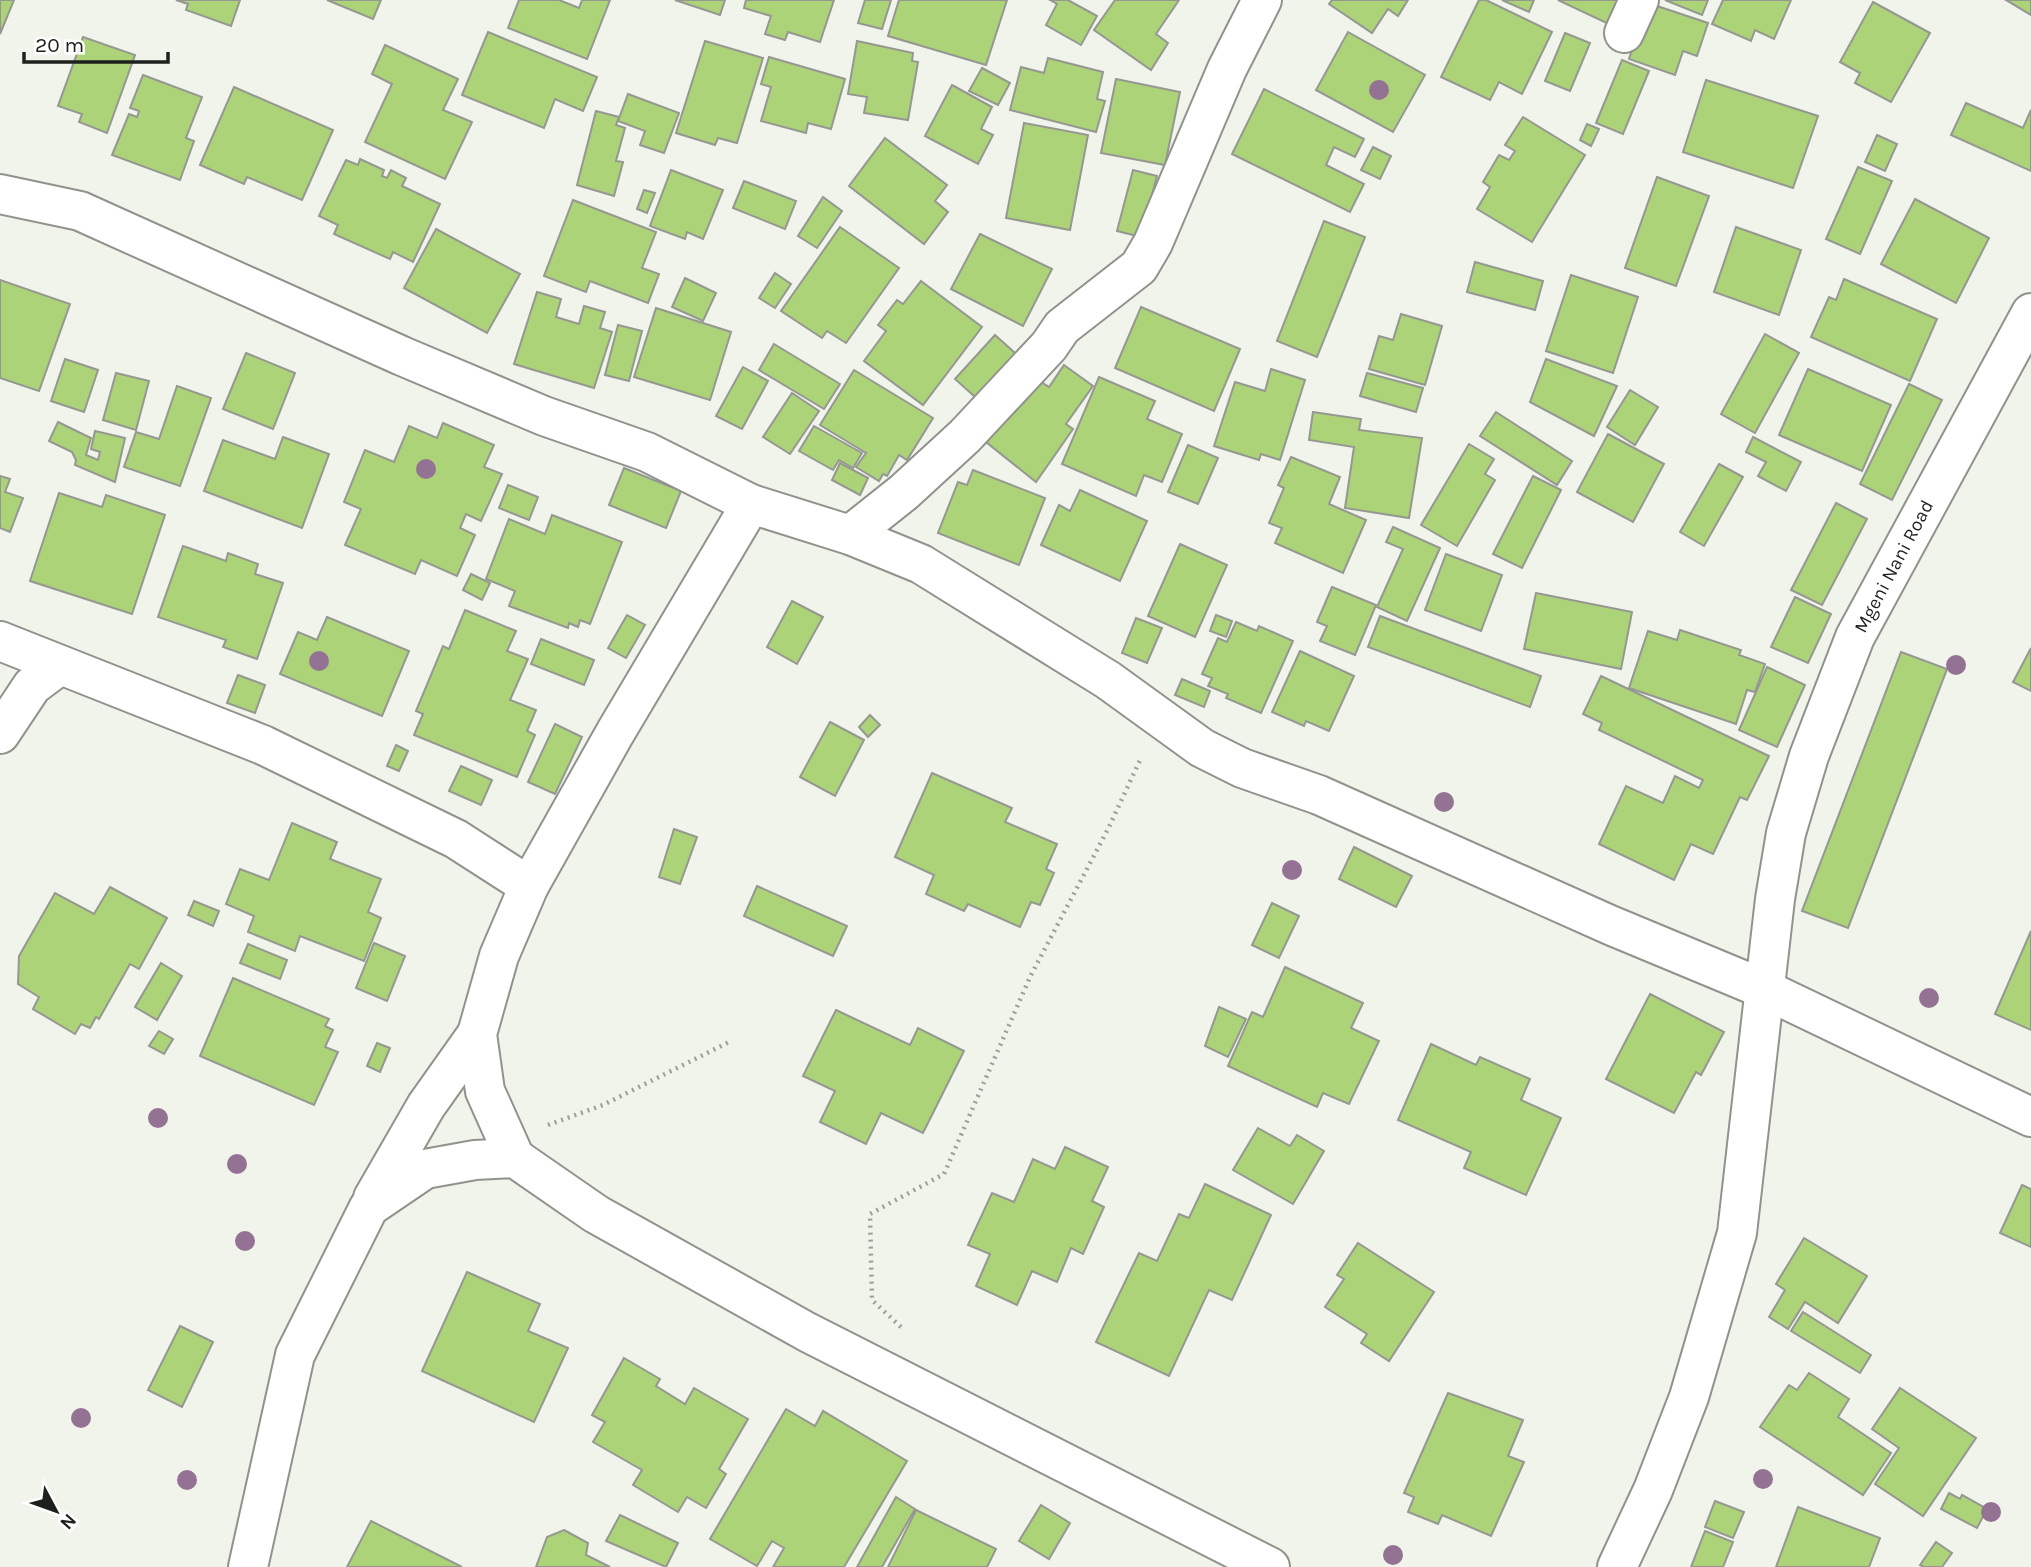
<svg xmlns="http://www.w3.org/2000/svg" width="2031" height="1567" font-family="Karla,sans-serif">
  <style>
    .building { fill: #add378; stroke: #959891; stroke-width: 2 }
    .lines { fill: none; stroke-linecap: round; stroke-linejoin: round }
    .minor-casing { stroke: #90938c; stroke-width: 42 }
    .path { stroke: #9c9f99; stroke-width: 4.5; stroke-dasharray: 2 5; stroke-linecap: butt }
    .minor { stroke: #fff; stroke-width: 38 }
    .tree { fill: #947293 }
    .labels { text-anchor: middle; stroke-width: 5; stroke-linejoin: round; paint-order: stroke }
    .street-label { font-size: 19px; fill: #1e201d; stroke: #fff }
  </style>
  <rect width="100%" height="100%" fill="#f0f4eb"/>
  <g class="building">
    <path d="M0 0H14L0 34Z"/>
    <path d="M176 0H240L231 26 186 10 188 4Z"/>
    <path d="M327 0H381L373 19Z"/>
    <path d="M519 0H559L579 8 582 0H610L587 59 508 28Z"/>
    <path d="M675 0H725L720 15Z"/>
    <path d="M746 0H834L820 42 788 32 785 40 765 34 771 16 744 8Z"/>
    <path d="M865 0H891L882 29 858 23Z"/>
    <path d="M899 0H1007L986 65 888 36Z"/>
    <path d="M1050 0H1068L1097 16 1081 45 1046 25 1057 4Z"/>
    <path d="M1115 0H1179L1156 34 1168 43 1151 70 1094 30Z"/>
    <path d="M1332 0H1408L1398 16 1388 9 1372 33 1329 4Z"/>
    <path d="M1479 0H1486L1552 32 1522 94 1499 82 1490 100 1441 77Z"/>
    <path d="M1502 0H1534L1529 12Z"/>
    <path d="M1558 0H1628L1615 27Z"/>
    <path d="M1665 0H1708L1702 15Z"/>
    <path d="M1723 0H1791L1774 39 1755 30 1751 41 1712 24Z"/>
    <path d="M2006 0H2031V15Z"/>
    <path d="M1873 2 1930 33 1891 102 1855 83 1860 73 1840 62Z"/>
    <path d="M1648 3 1708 23 1697 56 1683 51 1675 75 1629 59Z"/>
    <path d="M488 32 597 77 583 111 555 99 544 128 462 95Z"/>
    <path d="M1348 32 1425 75 1393 132 1316 90Z"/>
    <path d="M1565 33 1590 43 1570 91 1545 81Z"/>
    <path d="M83 37 135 55 107 133 79 122 82 114 58 106Z"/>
    <path d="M705 41 763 58 737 143 718 138 715 145 676 133Z"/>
    <path d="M857 41 913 53 912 61 918 62 908 120 864 113 867 97 848 94Z"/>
    <path d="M385 45 458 79 443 110 472 122 445 179 365 142 392 84 372 74Z"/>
    <path d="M769 57 845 79 831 129 808 123 806 133 761 121 771 87 761 84Z"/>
    <path d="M1048 58 1103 72 1097 99 1105 101 1096 132 1010 110 1021 67 1044 73Z"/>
    <path d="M1622 60 1649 71 1623 134 1596 123Z"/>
    <path d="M982 68 1010 83 998 105 969 91Z"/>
    <path d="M143 75 202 97 186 138 194 141 180 180 112 155 129 114 137 117 139 111 130 108Z"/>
    <path d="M1116 79 1180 92 1165 165 1101 153Z"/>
    <path d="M1706 80 1818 116 1793 188 1683 152Z"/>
    <path d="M952 85 992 107 981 129 993 135 978 164 925 136Z"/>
    <path d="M234 87 333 130 302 200 247 177 244 184 200 165Z"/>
    <path d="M1264 89 1364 139 1355 157 1334 147 1326 165 1364 184 1350 212 1232 154Z"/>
    <path d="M628 94 679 113 664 153 640 145 645 131 618 121Z"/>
    <path d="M1966 103 2023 128 2031 110V171L1951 135Z"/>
    <path d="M596 111 619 117 616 125 625 128 616 161 623 162 614 196 577 185Z"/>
    <path d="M1523 117 1585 155 1532 242 1477 209 1490 187 1483 182 1499 155 1509 160 1515 151 1505 145Z"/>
    <path d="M1024 123 1088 135 1070 230 1006 218Z"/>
    <path d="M1587 124 1599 129 1591 146 1580 140Z"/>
    <path d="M1877 135 1897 144 1885 171 1865 162Z"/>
    <path d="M885 138 947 185 935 201 948 212 924 244 849 186Z"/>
    <path d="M1373 147 1391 156 1380 179 1361 170Z"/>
    <path d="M360 159 384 170 382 176 387 178 391 170 406 178 402 186 440 204 413 262 393 252 390 259 334 234 338 225 319 216 346 160 358 165Z"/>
    <path d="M1858 167 1892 181 1860 254 1826 239Z"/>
    <path d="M671 170 723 190 703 239 687 232 685 239 650 226Z"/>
    <path d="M1133 170 1157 176 1141 237 1117 231Z"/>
    <path d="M1657 177 1709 196 1676 286 1625 268Z"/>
    <path d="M744 181 796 201 785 229 733 208Z"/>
    <path d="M644 190 655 193 647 213 637 209Z"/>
    <path d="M823 197 842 211 817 248 798 236Z"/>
    <path d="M1915 199 1989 238 1956 303 1881 264Z"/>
    <path d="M573 200 656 232 642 268 659 274 648 303 590 281 586 292 544 276Z"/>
    <path d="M1324 221 1365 237 1317 357 1277 341Z"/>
    <path d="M840 227 899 268 846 343 827 331 822 338 781 311Z"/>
    <path d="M1736 227 1801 250 1779 315 1714 292Z"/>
    <path d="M436 229 520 274 487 333 404 288Z"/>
    <path d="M980 234 1052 269 1023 326 951 289Z"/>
    <path d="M1475 262 1543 281 1535 310 1467 292Z"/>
    <path d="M775 273 791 284 775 308 759 298Z"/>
    <path d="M1571 275 1638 297 1613 373 1546 351Z"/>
    <path d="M685 278 716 293 703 321 672 307Z"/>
    <path d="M1844 279 1937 319 1910 381 1811 337 1829 297 1836 300Z"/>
    <path d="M0 280 70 304 39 391 0 378Z"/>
    <path d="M921 281 982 327 923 405 864 361 886 331 878 325 897 300 903 304Z"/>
    <path d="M537 292 561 299 556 317 579 324 584 306 605 312 600 328 612 332 594 388 514 364Z"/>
    <path d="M1141 307 1240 349 1214 411 1115 368Z"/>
    <path d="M656 308 731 332 710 400 634 377Z"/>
    <path d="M1401 314 1442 326 1425 385 1369 369 1379 336 1393 340Z"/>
    <path d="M618 325 642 331 629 381 605 375Z"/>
    <path d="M1765 334 1799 353 1755 433 1721 414Z"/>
    <path d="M995 335 1023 360 983 404 955 379Z"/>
    <path d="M774 344 840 384 824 409 759 370Z"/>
    <path d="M246 353 295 373 273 429 223 409Z"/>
    <path d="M65 359 98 370 84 412 51 401Z"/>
    <path d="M1546 359 1617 386 1594 436 1530 402Z"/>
    <path d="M1064 365 1093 386 1066 424 1073 429 1036 482 976 434 1028 373 1049 387Z"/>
    <path d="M743 367 768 381 742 429 716 416Z"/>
    <path d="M1271 369 1305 380 1280 460 1261 454 1259 460 1214 446 1235 382 1265 391Z"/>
    <path d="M1808 369 1891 405 1862 471 1779 435Z"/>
    <path d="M854 370 933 418 907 460 899 455 887 476 883 474 879 481 856 467 866 453 820 425Z"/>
    <path d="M116 373 149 381 136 430 103 420Z"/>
    <path d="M1367 373 1423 388 1416 412 1360 396Z"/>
    <path d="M1099 377 1155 401 1147 419 1182 434 1162 482 1144 475 1136 496 1062 464Z"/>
    <path d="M1909 384 1942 400 1892 500 1860 484Z"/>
    <path d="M177 386 211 398 180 486 124 467 136 432 159 439Z"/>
    <path d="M1630 390 1658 407 1635 445 1607 427Z"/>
    <path d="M792 393 819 411 790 454 763 437Z"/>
    <path d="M1313 412 1361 419 1359 430 1422 438 1409 518 1345 508 1354 447 1309 440Z"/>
    <path d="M1496 412 1572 461 1557 485 1480 436Z"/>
    <path d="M58 422 91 438 86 455 98 460 100 452 91 449 95 431 125 438 115 482 75 465 76 460 72 452 49 441Z"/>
    <path d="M443 423 494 445 484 467 502 474 481 521 466 514 460 528 475 535 457 576 421 560 415 574 345 545 361 509 344 502 365 450 394 462 409 426 437 438Z"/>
    <path d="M814 426 862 453 853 468 839 460 833 470 799 451Z"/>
    <path d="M1608 434 1664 464 1633 522 1577 492Z"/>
    <path d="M283 437 329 454 302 528 204 491 223 440 275 459Z"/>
    <path d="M1753 437 1801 462 1786 491 1758 476 1766 462 1746 452Z"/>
    <path d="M1469 444 1494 459 1485 474 1495 480 1457 546 1421 525Z"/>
    <path d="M1188 445 1218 458 1198 504 1168 492Z"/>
    <path d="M1291 457 1340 477 1329 504 1366 520 1343 573 1275 543 1282 528 1269 523 1284 488 1278 485Z"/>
    <path d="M840 463 868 478 860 495 832 480Z"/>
    <path d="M1719 464 1743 477 1704 546 1680 532Z"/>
    <path d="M624 468 681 491 666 528 609 505Z"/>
    <path d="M973 470 1045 498 1019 565 938 533 958 482 967 485Z"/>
    <path d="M0 476 10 479 5 492 23 498 10 532 0 528Z"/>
    <path d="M1533 476 1561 490 1522 568 1493 554Z"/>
    <path d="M508 485 538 497 529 520 499 508Z"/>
    <path d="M1080 490 1147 521 1120 581 1041 545 1059 505 1070 511Z"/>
    <path d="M59 493 102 507 106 495 165 515 132 614 30 581Z"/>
    <path d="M1836 503 1867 519 1822 605 1791 590Z"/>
    <path d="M552 515 622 542 590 624 580 620 578 627 569 623 568 628 509 606 515 591 486 579 509 519 545 534Z"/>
    <path d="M1393 527 1440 548 1407 621 1377 607 1403 549 1386 542Z"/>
    <path d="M1180 544 1227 565 1195 637 1148 616Z"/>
    <path d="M183 546 226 561 228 553 258 564 255 574 283 583 257 659 223 647 226 640 158 617Z"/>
    <path d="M1446 554 1502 575 1481 631 1425 610Z"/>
    <path d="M471 574 490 583 482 600 463 590Z"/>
    <path d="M1332 587 1376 605 1355 655 1320 641 1327 626 1317 622Z"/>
    <path d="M1536 593 1632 612 1621 669 1524 649Z"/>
    <path d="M1795 597 1831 614 1808 663 1771 647Z"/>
    <path d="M792 601 823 617 797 664 767 647Z"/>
    <path d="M465 610 516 631 507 651 528 659 510 700 536 710 527 731 535 735 517 777 414 735 423 714 416 711 443 646 449 649Z"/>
    <path d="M627 615 645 625 626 658 608 648Z"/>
    <path d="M1216 615 1232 621 1226 637 1210 631Z"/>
    <path d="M1380 616 1541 676 1530 707 1368 647Z"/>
    <path d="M327 617 409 651 382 716 280 674 298 632 317 640Z"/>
    <path d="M1136 618 1162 628 1147 663 1122 653Z"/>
    <path d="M1236 622 1257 631 1259 626 1293 641 1261 713 1226 698 1228 694 1208 686 1212 678 1202 674 1218 638 1227 642Z"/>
    <path d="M1680 630 1741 650 1739 655 1765 664 1755 692 1747 690 1736 724 1629 688 1648 631 1677 640Z"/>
    <path d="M541 639 594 660 584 685 531 664Z"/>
    <path d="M2031 648V691L2013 682Z"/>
    <path d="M1300 651 1354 676 1329 731 1306 721 1304 726 1272 712Z"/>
    <path d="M1901 652 1947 669 1848 928 1802 911Z"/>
    <path d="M1767 667 1805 685 1777 747 1739 730Z"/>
    <path d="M238 675 265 685 255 713 227 703Z"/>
    <path d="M1601 676 1769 756 1747 800 1740 797 1713 854 1691 844 1674 880 1599 844 1626 786 1663 803 1675 776 1699 788 1703 780 1599 730 1602 723 1583 714Z"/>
    <path d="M1182 679 1210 691 1204 707 1175 695Z"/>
    <path d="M870 715 880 725 868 737 859 727Z"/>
    <path d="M830 722 864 740 835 796 800 777Z"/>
    <path d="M555 724 582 737 555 794 528 782Z"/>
    <path d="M396 745 408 751 399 771 387 766Z"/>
    <path d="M461 766 492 780 481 805 449 791Z"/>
    <path d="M932 773 1012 808 1005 822 1057 844 1046 869 1054 873 1040 905 1031 902 1020 927 968 904 964 911 926 894 934 875 895 857Z"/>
    <path d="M292 823 337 842 330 859 381 879 368 912 381 918 364 961 300 936 295 951 248 932 254 916 226 904 240 869 269 880Z"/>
    <path d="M674 829 697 837 680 884 659 877Z"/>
    <path d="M1354 847 1412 876 1396 907 1339 879Z"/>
    <path d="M757 886 847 926 833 956 744 916Z"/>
    <path d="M110 887 167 918 139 969 130 964 99 1019 96 1017 90 1028 81 1024 75 1034 33 1009 39 997 18 984 19 956 55 893 94 914Z"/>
    <path d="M194 901 219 911 213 926 188 915Z"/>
    <path d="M1272 903 1299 916 1279 958 1252 945Z"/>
    <path d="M2031 931V1030L1995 1014Z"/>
    <path d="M374 943 405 956 387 1001 356 988Z"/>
    <path d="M248 944 287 960 280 979 240 963Z"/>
    <path d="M161 963 182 976 157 1020 135 1007Z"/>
    <path d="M1285 967 1363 1003 1351 1028 1379 1041 1349 1104 1323 1093 1317 1107 1228 1066 1252 1012 1263 1017Z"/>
    <path d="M233 978 329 1019 325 1026 333 1030 325 1047 338 1052 314 1105 200 1056Z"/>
    <path d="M1650 994 1724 1032 1701 1075 1696 1072 1674 1113 1606 1079Z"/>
    <path d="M1219 1007 1246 1019 1228 1057 1205 1046Z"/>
    <path d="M836 1010 910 1045 918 1028 964 1051 923 1133 881 1113 866 1144 820 1122 835 1091 803 1076Z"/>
    <path d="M159 1031 173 1039 164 1054 149 1046Z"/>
    <path d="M377 1043 390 1048 380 1072 367 1066Z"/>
    <path d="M1431 1044 1476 1065 1480 1057 1530 1079 1521 1100 1561 1118 1526 1195 1464 1168 1471 1152 1398 1120Z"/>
    <path d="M1258 1128 1290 1146 1297 1135 1324 1151 1293 1204 1233 1170Z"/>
    <path d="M1065 1147 1108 1167 1092 1201 1104 1207 1083 1254 1071 1248 1057 1282 1032 1271 1017 1305 976 1286 990 1254 968 1245 992 1193 1014 1202 1033 1159 1055 1169Z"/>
    <path d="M1205 1184 1271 1215 1232 1300 1209 1290 1169 1376 1096 1342 1139 1253 1157 1261 1179 1214 1189 1218Z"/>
    <path d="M2022 1185 2031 1189V1247L2000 1233Z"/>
    <path d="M1804 1238 1867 1276 1838 1323 1805 1302 1788 1329 1769 1317 1785 1290 1776 1284Z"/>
    <path d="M1358 1243 1434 1292 1389 1361 1361 1343 1367 1334 1325 1307 1344 1279 1337 1275Z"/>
    <path d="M467 1272 540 1304 528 1331 568 1348 534 1422 422 1371Z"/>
    <path d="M1803 1312 1871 1355 1860 1373 1791 1331Z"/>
    <path d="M180 1326 213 1342 182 1407 148 1390Z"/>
    <path d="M624 1358 660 1379 656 1386 685 1404 694 1388 748 1419 719 1469 726 1474 706 1508 687 1497 678 1512 633 1485 642 1470 593 1442 605 1422 592 1415Z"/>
    <path d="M1809 1373 1849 1399 1838 1417 1891 1453 1863 1495 1760 1427 1789 1385 1797 1390Z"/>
    <path d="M1900 1388 1976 1438 1923 1516 1875 1484 1899 1448 1872 1429Z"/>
    <path d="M1448 1393 1523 1420 1508 1456 1524 1462 1491 1536 1442 1515 1438 1524 1408 1512 1414 1497 1404 1493Z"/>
    <path d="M786 1409 815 1426 823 1411 907 1461 844 1567H773L784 1548 772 1541 757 1566 710 1539Z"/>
    <path d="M1949 1493 1960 1499 1962 1495 1987 1509 1977 1528 1941 1509Z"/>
    <path d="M896 1497 915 1509 882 1567H857Z"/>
    <path d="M1715 1501 1744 1512 1733 1538 1705 1527Z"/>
    <path d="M1041 1505 1070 1523 1049 1559 1019 1541Z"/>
    <path d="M1798 1507 1880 1538 1869 1567H1776Z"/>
    <path d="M916 1510 996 1549 987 1567H888Z"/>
    <path d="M620 1515 678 1543 666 1567 606 1541Z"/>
    <path d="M371 1521 462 1567H347Z"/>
    <path d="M564 1530 588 1543 586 1555 610 1567H536L547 1537Z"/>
    <path d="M1705 1531 1733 1542 1723 1567H1691Z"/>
    <path d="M1936 1542 1952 1553 1942 1567H1924L1920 1565Z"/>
  </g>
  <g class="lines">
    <defs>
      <g id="minor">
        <path d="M1624 33 1639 0"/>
        <path d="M0 194 80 211 402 356 544 416 647 452 751 504 850 535 921 564 1108 680 1202 748 1242 768 1319 795 1610 925 1764 989 2031 1117"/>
        <path d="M850 535 904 492 965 436 1049 346 1062 327 1139 267 1153 243 1227 69 1262 0"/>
        <path d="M0 641 263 745 456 839 529 886"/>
        <path d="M0 734 32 686 60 665"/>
        <path d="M515 1158 485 1091 477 1034 499 956 529 886 615 733 751 504"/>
        <path d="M373 1198 426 1106 477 1034"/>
        <path d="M248 1567 295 1355 369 1207 425 1169 475 1160 515 1158 596 1214 807 1332 1270 1567"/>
        <path d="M1617 1567 1653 1490 1689 1397 1737 1233 1775 899 1786 833 1809 756 1855 637 2031 313"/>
      </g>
    </defs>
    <use href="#minor" class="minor-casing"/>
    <g class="path">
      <path d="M548 1125 603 1105 731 1041"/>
      <path d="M901 1327 872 1300 870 1214 944 1174 1030 977 1108 829 1141 758"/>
    </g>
    <use href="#minor" class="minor"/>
  </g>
  <g class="tree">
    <circle cx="1379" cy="90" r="10"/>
    <circle cx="426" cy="469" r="10"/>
    <circle cx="319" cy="661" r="10"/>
    <circle cx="1956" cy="665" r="10"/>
    <circle cx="1444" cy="802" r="10"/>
    <circle cx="1292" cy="870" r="10"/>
    <circle cx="1929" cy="998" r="10"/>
    <circle cx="158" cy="1118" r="10"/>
    <circle cx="237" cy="1164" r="10"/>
    <circle cx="245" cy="1241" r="10"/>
    <circle cx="81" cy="1418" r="10"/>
    <circle cx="1763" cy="1479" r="10"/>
    <circle cx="187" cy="1480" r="10"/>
    <circle cx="1991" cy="1512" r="10"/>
    <circle cx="1393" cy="1555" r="10"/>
  </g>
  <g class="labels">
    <g class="street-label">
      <text transform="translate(1893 566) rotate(-62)" y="7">Mgeni Nani Road</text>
    </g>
  </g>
  <g transform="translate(56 1511) rotate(131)" stroke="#ffffff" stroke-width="5" paint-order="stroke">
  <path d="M0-5L12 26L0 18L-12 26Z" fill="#1e201d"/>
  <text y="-10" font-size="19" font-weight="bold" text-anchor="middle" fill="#1e201d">N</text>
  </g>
  <path d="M24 52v10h144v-10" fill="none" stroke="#1e201d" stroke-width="3.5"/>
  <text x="35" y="52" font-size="21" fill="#1e201d" stroke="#ffffff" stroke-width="5" paint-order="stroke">20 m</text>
</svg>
